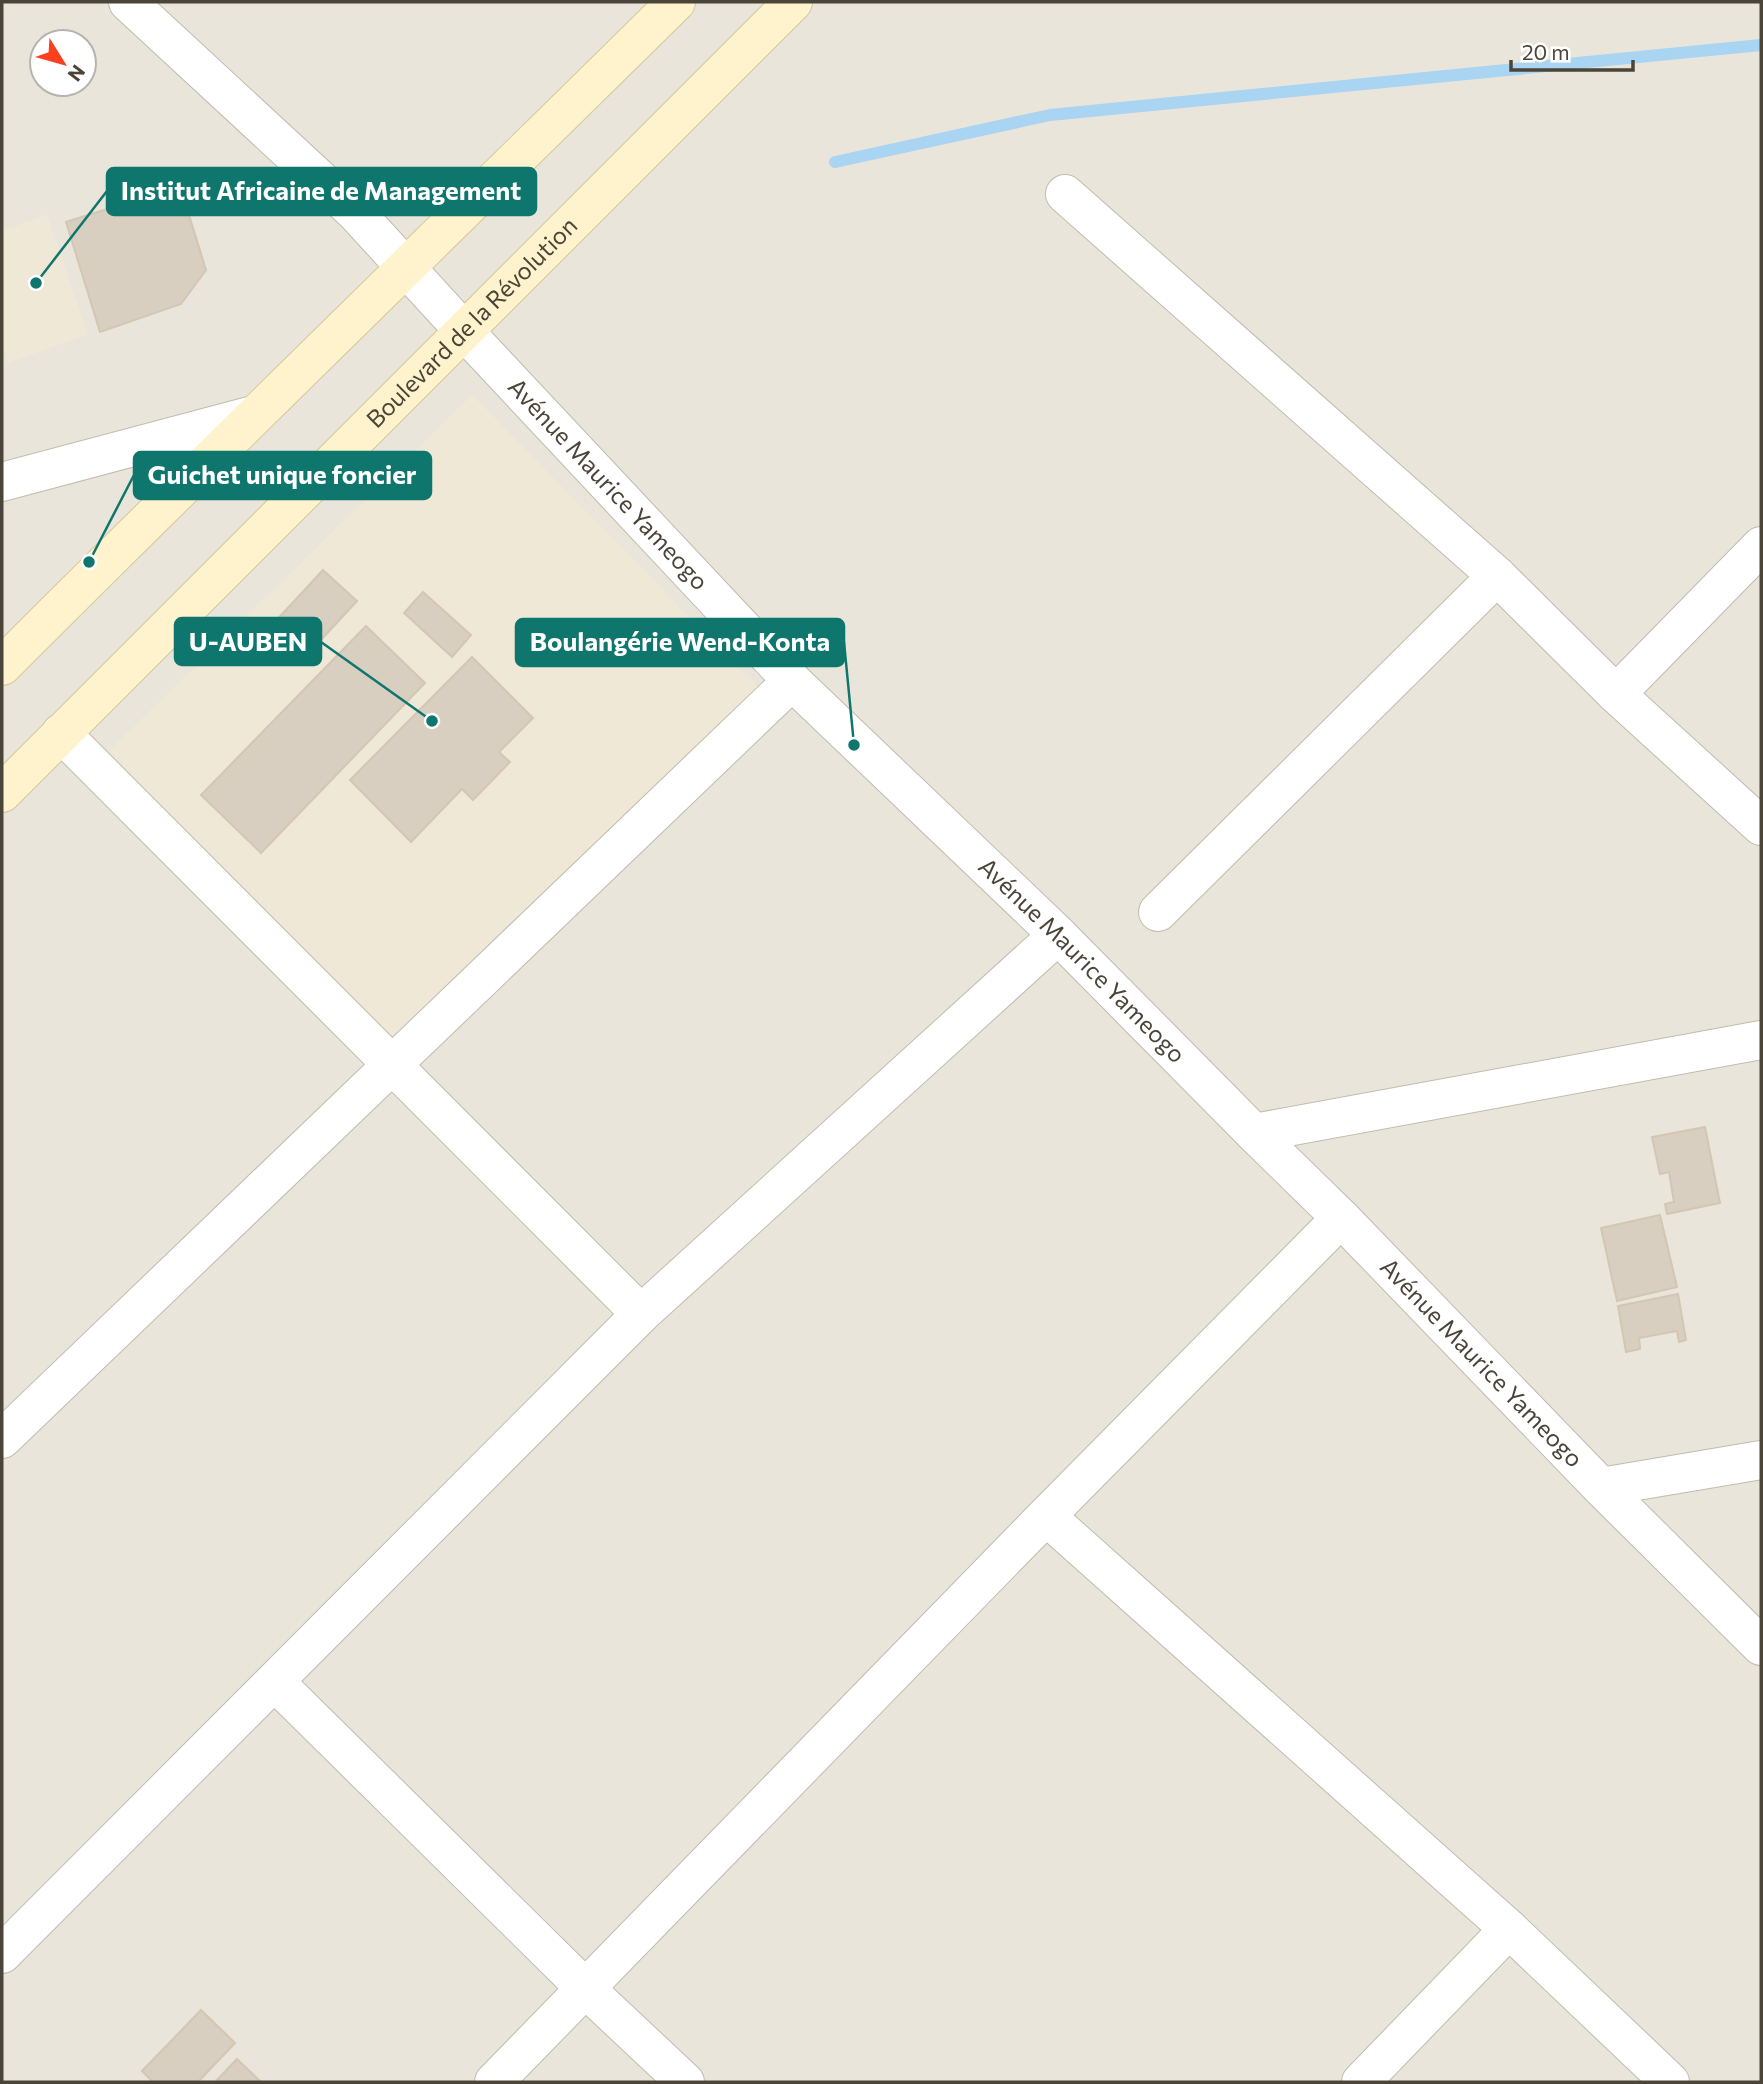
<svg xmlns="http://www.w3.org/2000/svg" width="1763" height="2084" font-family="Commissioner,sans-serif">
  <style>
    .residential { fill: #eae5da; fill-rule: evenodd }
    .education { fill: #efe8d6 }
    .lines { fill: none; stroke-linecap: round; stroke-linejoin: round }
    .stream { stroke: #a9d4f2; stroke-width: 12 }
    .building { fill: #d8cfc1; stroke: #d3c7b4; stroke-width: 2 }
    .street-casing { stroke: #c2bbae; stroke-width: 40 }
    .secondary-casing { stroke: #d6c79b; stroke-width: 40 }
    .street { stroke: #fff; stroke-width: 38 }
    .secondary { stroke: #fff3cd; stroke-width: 38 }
    .labels { text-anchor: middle; stroke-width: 5; stroke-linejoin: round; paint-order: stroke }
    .street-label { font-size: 24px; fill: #4b4439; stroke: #fff }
    .leader { fill: none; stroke: #0f766e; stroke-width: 2.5 }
    .callout-dot { fill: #0f766e; stroke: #fff; stroke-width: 2.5 }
    .callout { fill: #0f766e; stroke: #0f766e; stroke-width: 2.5 }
    .callout-label { font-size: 26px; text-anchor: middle; font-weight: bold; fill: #fff }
  </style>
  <rect width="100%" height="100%" fill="#f6f3ec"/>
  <path class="residential" d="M2 2H1761V2082H2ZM42 42H84V84H42Z"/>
  <g class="education">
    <path d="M47 215 88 334 8 363 2 344V231Z"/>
    <path d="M472 395 759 688 392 1048 105 755Z"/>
  </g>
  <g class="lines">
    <path class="stream" d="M835 162 1050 115 1761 45"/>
  </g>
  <g class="building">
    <path d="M180 186 206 270 181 304 100 332 66 222Z"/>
    <path d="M323 570 357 601 306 656 272 625Z"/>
    <path d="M423 592 471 635 452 657 404 613Z"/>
    <path d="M366 626 425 683 261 853 201 795Z"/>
    <path d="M472 657 533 718 499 752 510 762 473 800 462 789 411 842 350 780Z"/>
    <path d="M1705 1127 1720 1203 1667 1214 1665 1204 1674 1202 1669 1172 1660 1174 1652 1137Z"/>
    <path d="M1660 1215 1677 1287 1617 1301 1601 1228Z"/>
    <path d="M1678 1294 1686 1340 1679 1342 1677 1331 1639 1338 1640 1349 1626 1352 1618 1306Z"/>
    <path d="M201 2010 235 2043 198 2082H153L142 2071Z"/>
    <path d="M237 2059 261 2082H215Z"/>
  </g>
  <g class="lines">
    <defs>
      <g id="street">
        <path id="s1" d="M128 2 355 212 464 331 792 681 1058 935 1254 1133 1341 1218 1601 1487 1761 1646"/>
        <path d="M1065 194 1497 576 1616 694 1761 826"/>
        <path d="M2 482 253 415"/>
        <path d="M1616 694 1761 546"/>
        <path d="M61 733 641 1314"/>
        <path d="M1158 912 1497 576"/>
        <path d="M1254 1133 1761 1040"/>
        <path d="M2 1439 792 681"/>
        <path d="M1601 1487 1761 1460"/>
        <path d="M1046 1516 1509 1929 1670 2082"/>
        <path d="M275 1682 586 1989 685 2082"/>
        <path d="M2 1954 641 1314 1058 935"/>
        <path d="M494 2082 1046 1516 1341 1218"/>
        <path d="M1361 2082 1509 1929"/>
      </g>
      <g id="secondary">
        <path d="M2 666C225 443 451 224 676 2"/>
        <path id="s2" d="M2 793 793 2"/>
      </g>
    </defs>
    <use href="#street" class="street-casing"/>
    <use href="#secondary" class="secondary-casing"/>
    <use href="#street" class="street"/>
    <use href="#secondary" class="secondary"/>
  </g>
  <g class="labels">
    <g class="street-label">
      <text dy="8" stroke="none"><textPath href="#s2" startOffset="665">Boulevard de la Révolution</textPath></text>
      <text dy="8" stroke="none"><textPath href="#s1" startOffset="681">Avénue Maurice Yameogo</textPath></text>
      <text dy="8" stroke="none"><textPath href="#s1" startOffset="1353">Avénue Maurice Yameogo</textPath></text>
      <text dy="8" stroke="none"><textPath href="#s1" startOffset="1920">Avénue Maurice Yameogo</textPath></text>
    </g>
  </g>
  <path class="leader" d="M36 283L107 191M89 562L134 475M432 721L321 642M854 745L844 642"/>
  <g class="callout-dot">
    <circle cx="36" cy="283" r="7"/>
    <circle cx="89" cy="562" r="7"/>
    <circle cx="432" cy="721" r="7"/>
    <circle cx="854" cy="745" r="7"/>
  </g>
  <g class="callout">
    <rect x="107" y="168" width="429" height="47" rx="7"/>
    <rect x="134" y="452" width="297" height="47" rx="7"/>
    <rect x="175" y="618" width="146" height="47" rx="7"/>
    <rect x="516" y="619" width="328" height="47" rx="7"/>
  </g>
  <g class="callout-label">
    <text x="321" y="200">Institut Africaine de Management</text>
    <text x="282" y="484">Guichet unique foncier</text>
    <text x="248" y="651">U-AUBEN</text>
    <text x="680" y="651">Boulangérie Wend-Konta</text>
  </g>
  <rect width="1763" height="2084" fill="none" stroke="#4b4439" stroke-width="7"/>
  <g transform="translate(63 63) rotate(127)"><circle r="33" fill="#ffffff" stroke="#b7b4b0" stroke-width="2"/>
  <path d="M0-5L12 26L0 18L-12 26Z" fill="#fc3f1d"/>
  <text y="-10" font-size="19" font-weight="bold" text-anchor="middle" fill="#4b4439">N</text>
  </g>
  <path d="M1511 60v10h122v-10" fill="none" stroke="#4b4439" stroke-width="3.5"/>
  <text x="1522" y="60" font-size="21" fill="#4b4439" stroke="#ffffff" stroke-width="5" paint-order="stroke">20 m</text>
</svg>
